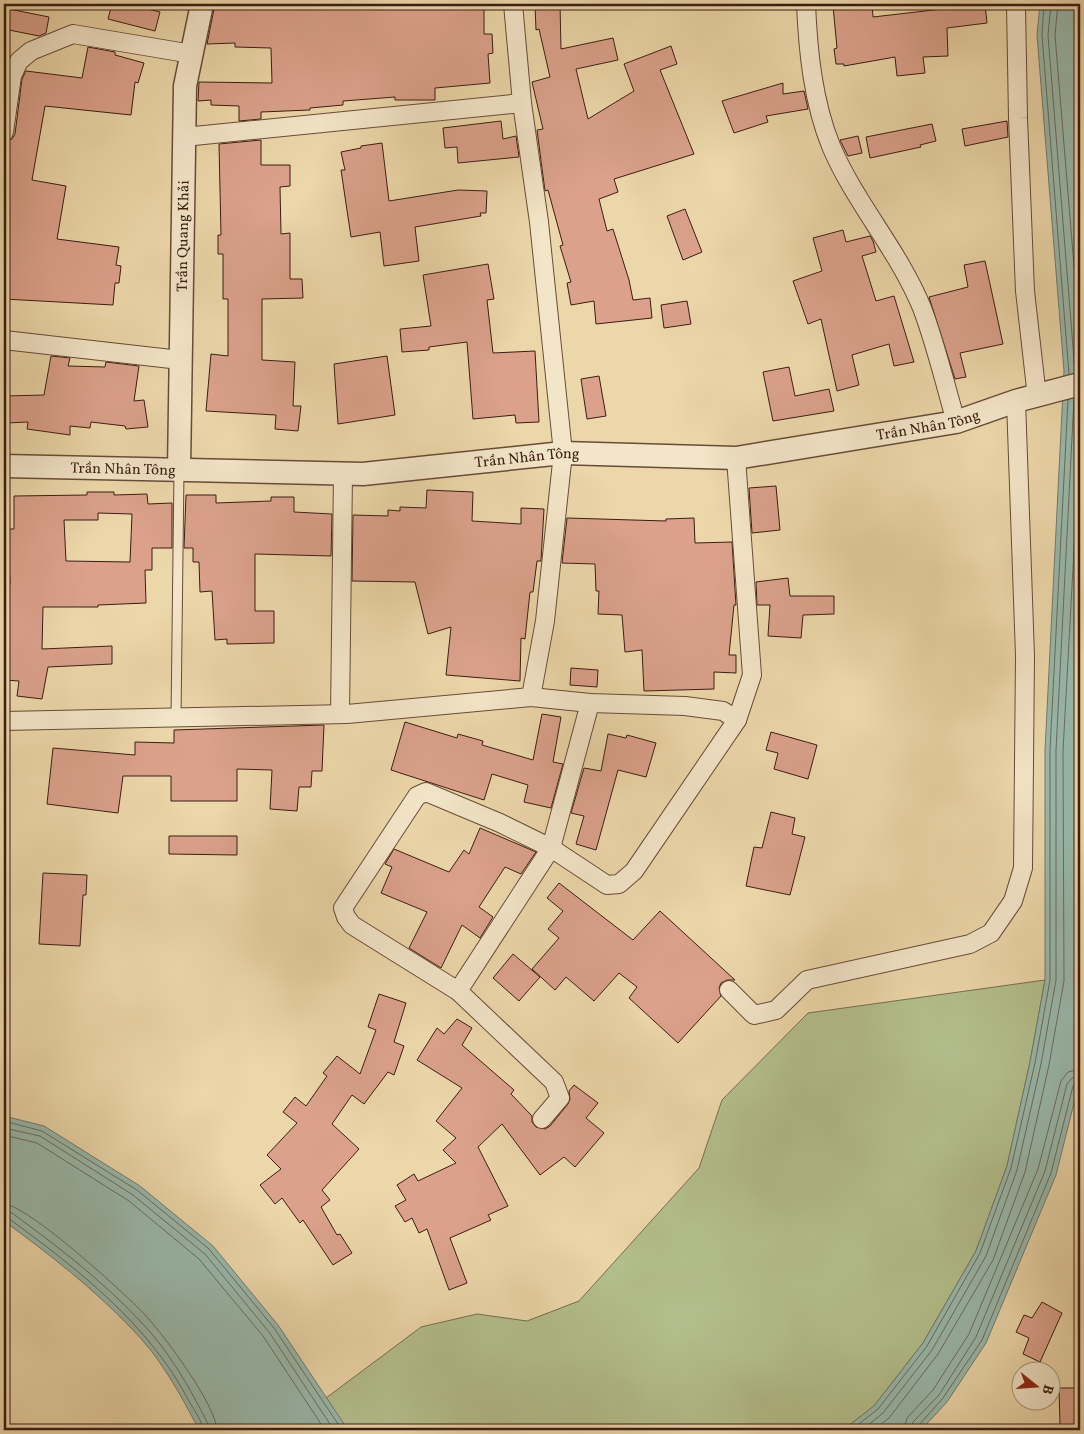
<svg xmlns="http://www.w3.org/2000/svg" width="1084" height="1434" font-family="Vollkorn,serif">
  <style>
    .green { fill: #b3bf8c; stroke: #776e4f }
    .water { fill: #99b9ac; stroke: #737b6e }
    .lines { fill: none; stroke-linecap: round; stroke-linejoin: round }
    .shore { stroke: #6a6b5f; stroke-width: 1 }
    .building { fill: #dba18b; stroke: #3b1d12; fill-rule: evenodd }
    .service-casing { stroke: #674c38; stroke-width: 11 }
    .minor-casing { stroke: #674c38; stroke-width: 20 }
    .tertiary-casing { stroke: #674c38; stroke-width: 25 }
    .service { stroke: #f3e5c8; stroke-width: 9 }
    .minor { stroke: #f3e5c8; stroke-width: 18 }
    .tertiary { stroke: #f3e5c8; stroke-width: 22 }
    .labels { text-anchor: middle; stroke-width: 4.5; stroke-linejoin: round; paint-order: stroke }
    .street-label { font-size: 15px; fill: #3b1d12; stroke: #f3e5c8 }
  </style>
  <rect width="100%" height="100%" fill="#ecd7aa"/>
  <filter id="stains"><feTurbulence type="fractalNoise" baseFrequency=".004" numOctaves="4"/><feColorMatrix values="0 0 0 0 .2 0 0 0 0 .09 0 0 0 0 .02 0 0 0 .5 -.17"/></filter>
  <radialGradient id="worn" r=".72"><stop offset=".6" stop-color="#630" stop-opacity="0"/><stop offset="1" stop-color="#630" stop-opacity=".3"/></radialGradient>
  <path class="green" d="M1045 980 1030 1062 1007 1166 976 1251 923 1343 874 1406 843 1430H348L326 1398 421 1327 477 1314 527 1321 579 1301 699 1168 722 1100 808 1013Z"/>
  <g class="water">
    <path d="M1040 4H1080V1079L1056 1175 986 1343 947 1402 921 1430H843L874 1406 923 1343 976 1251 1007 1166 1030 1062 1045 980V750L1064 371 1037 35Z"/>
    <path d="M4 1116 44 1126 140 1186 213 1246 278 1325 348 1430H199C181 1395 160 1357 132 1329 93 1288 49 1254 4 1221Z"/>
  </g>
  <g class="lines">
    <g class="shore">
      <path d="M1044 4 1042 35 1069 374"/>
      <path d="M1051 4 1048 35 1075 372"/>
      <path d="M1058 4 1055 35 1080 339"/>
      <path d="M4 1121 42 1131 137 1190 209 1249 274 1328 342 1430"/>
      <path d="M4 1128 40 1136 133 1195 205 1254 269 1332 334 1430"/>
      <path d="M4 1135 37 1143 129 1201 199 1259 263 1336 325 1430"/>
      <path d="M4 1204C27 1204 128 1296 147 1317 165 1337 216 1405 217 1430"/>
      <path d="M4 1211 12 1213C57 1246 103 1281 141 1322 169 1351 190 1388 208 1424L210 1430"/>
      <path d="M4 1218H8C78 1269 150 1325 190 1403 195 1411 202 1421 203 1430"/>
      <path d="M851 1430 878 1409 927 1346 980 1253 1011 1168 1035 1063 1050 980V750L1068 400"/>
      <path d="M862 1430 883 1413 932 1350 986 1256 1017 1170 1041 1064 1056 980V750L1074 398"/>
      <path d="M874 1430 889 1418 938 1354 993 1260 1025 1172 1049 1065 1064 981 1063 751 1080 440"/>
      <path d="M904 1430 907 1418 933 1390 969 1334 1038 1169 1061 1081 1068 1072 1080 1069"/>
      <path d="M911 1430 913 1422 939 1395 976 1337 1045 1171 1067 1084 1072 1078 1080 1076"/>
      <path d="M918 1430 919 1425 943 1398 982 1340 1051 1173 1073 1086 1080 1083"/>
    </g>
  </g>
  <g class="building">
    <path d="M112 4H127L160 12 155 31 108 19Z"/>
    <path d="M215 4 264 6V4H484V34H492L493 53 488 54 490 83 435 88V100H395V97L343 101V105L310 108V110L261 112V119L239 121V106L211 105V100L198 101 199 82 272 83 271 48 235 47V43L207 44Z"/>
    <path d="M560 4 561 49 613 38 618 60 576 69 588 119 634 91 624 64 671 46 677 64 660 70 694 154 614 179 618 192 599 199 607 231 613 229 629 280 633 300 650 298 652 318 596 324 594 301 571 305 567 283 571 282 560 246 563 245 548 190 545 191 537 130 543 129 532 82 550 77 539 29 536 30 535 5Z"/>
    <path d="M850 4H872L873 17 951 8 950 4H985L987 23 947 28 948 56 923 57 925 73 897 76 895 57 844 66V64H836L834 49 837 48 833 6Z"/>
    <path d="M4 8 49 17 46 33 39 36 4 29Z"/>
    <path d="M88 47 115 52V55L144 63 138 83 135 82 131 115 45 106 32 180 66 186 57 239 119 247 116 265 121 266 119 283H115L113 305 4 299V152L6 142 12 139 15 134 22 79 26 71 82 78Z"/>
    <path d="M783 83V94L804 91 808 109 766 116 768 122 734 133 722 101Z"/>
    <path d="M501 121 503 139 516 136 519 157 458 163 457 147 445 148 443 128Z"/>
    <path d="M1007 121 1008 137 965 146 962 129Z"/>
    <path d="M932 124 936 141 920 145 921 147 870 158 866 137Z"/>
    <path d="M858 136 862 153 848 156 840 140Z"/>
    <path d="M261 140V165H290V186L280 187 281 234 290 233V279H302L303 298 262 299V360L295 362 293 406H301L298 431 275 429 276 415 206 411 211 354 228 356V299H223V254H218V235H221L219 144Z"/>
    <path d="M382 143 389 201 458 190 487 191 486 213H480L481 216 415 227 419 261 384 266 380 232 351 237 341 170H345L341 152 361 148V146Z"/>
    <path d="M685 209 702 252 683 260 667 216Z"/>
    <path d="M843 230 846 242 870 236 873 241 876 252 862 256 876 301 894 296 914 362 894 366 889 344 852 355 859 385 837 391 821 319 808 324 793 281 822 271 813 238Z"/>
    <path d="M985 261 1003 344 960 353 966 377 955 379 929 297 968 287 964 265Z"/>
    <path d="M488 264 494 299 487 300 493 353 535 351 539 422 516 423 515 415 473 419 467 342 429 347V350L402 352 400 329 431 326 423 275Z"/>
    <path d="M687 301 691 324 664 328 661 305Z"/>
    <path d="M51 356 70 358 68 366 105 367 106 362 139 366 134 401 144 400 148 427 126 429 125 426 91 422 90 428 70 426V435L27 429 28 422 6 423 5 396 44 395Z"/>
    <path d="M387 356 395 415 338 424 334 364Z"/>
    <path d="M789 367 795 396 829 389 834 411 773 421 763 372Z"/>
    <path d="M599 376 606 416 587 419 581 379Z"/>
    <path d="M776 486 780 530 752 533 749 488Z"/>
    <path d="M427 490 473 492 472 521 521 524V508L544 509 541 561H537L533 592H530L525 639 521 638 520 681 446 675 451 627 428 634 415 582 352 581 353 515 388 516V510L400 511V507L426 508Z"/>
    <path d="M87 492H114V495L147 494 148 504 172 503V548H152V570H145L146 603 98 605V607H43L42 649 112 646V664L48 667 42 699 17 696 19 681 4 680V583L10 584 8 529H14V496L87 495ZM98 513 132 514 130 562 66 561 64 520H98Z"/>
    <path d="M186 495H216V503L271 501V497H294V512L332 514 331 556 255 554V611H274V643L227 644V639L215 640 212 591 200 592 199 562H193V548H184Z"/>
    <path d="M567 518 666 521V519L694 518 695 543 732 542 736 605H734L729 655H736V673L714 672V689L644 691 642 650 625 652 622 615 598 614 599 591H596L595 564 562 563Z"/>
    <path d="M788 578 790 596H834V614L803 615 801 638 768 636 770 605H757L756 582Z"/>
    <path d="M571 668 598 670 597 687 570 685Z"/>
    <path d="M542 714 561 717 553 762 563 764 551 808 524 802 528 785 492 774 484 800 391 770 405 722 457 738 458 734 483 741 482 745 533 760Z"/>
    <path d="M324 725 322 771H312L311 787H299L297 811 270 809 272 770 237 769V801H171V776H123L118 813 47 804 53 748 135 755V742L174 743V730Z"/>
    <path d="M771 732 817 745 808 779 774 769 778 753 766 750Z"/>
    <path d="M608 734 626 738 627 735 656 743 646 777 618 770 596 850 576 844 584 816 571 813 584 768 601 771Z"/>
    <path d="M771 812 795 818 792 834 805 837 790 895 746 886 754 847 762 848Z"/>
    <path d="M480 828 536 852 521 874 505 867 479 907 493 917 480 938 462 925 441 968 409 948 427 912 381 893 392 867 385 864 394 849 449 872 464 850 469 854Z"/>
    <path d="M169 836H237V855L169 854Z"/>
    <path d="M43 873 87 875 86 895H83L80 946 39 944Z"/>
    <path d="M559 883 633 940 660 911 735 980H727L721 983 719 988 721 996 678 1043 629 998 637 987 619 973 594 1001 566 977 555 990 532 969 559 938 548 929 563 911 547 898Z"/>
    <path d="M513 954 540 977 519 1001 493 978Z"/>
    <path d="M379 994 406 1003 394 1042 404 1046 394 1075 388 1072 364 1104 352 1095 332 1124 359 1149 322 1190 330 1200 321 1207 337 1235 340 1234 352 1253 333 1265 303 1220 300 1223 282 1198 275 1204 260 1185 281 1169 267 1155 297 1123 283 1112 295 1097 306 1106 327 1076 323 1073 337 1056 360 1074 376 1030 368 1027Z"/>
    <path d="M457 1019 472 1028 462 1045 514 1090 511 1094 532 1116V1122L536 1127 545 1129 550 1126 568 1104 570 1099 569 1091 574 1085 598 1103 586 1118 604 1133 575 1167 564 1157 540 1175 502 1124 478 1147 508 1206 488 1215 491 1220 450 1238 467 1283 449 1290 427 1229 419 1233 412 1218 405 1222 395 1206 406 1200 397 1185 414 1174 418 1181 456 1163 443 1150 456 1138 436 1121 462 1088 417 1060 437 1028 444 1034Z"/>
    <path d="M1042 1302 1062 1313 1040 1362 1023 1354 1029 1338 1016 1332 1024 1315 1032 1318Z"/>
    <path d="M1059 1388H1080V1426H1060Z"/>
  </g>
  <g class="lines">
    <defs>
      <path id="service" d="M176 719 179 470"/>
      <g id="minor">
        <path d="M513 4 522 103 539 222 563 453 545 621 531 697"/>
        <path d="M806 4C808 51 813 102 831 146 855 203 899 251 922 308 936 345 945 384 956 422"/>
        <path d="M1016 4 1018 118 1025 291 1037 397"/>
        <path d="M4 132 12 76 19 61 31 51 73 34 192 54"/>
        <path d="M184 137 522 103"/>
        <path d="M4 340 180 360"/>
        <path d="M340 714 343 474"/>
        <path d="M4 721 347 714 531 697 590 703 685 706 723 711 737 720"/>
        <path d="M729 990 754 1015 776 1010 807 980 970 944 991 933 1013 901 1023 868 1025 656 1016 401"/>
        <path d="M458 991 551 848 590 703"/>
        <path d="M542 1119 560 1098 554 1082 458 991 352 925 346 917 343 908 417 796 426 792 500 823 551 848 607 885 619 884 634 871 737 720 752 675 736 458"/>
      </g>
      <g id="tertiary">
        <path id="s1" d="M4 466 363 474 563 453 736 458 956 422 1016 401 1080 384"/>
        <path id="s2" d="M179 470 185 86 202 4"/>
      </g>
    </defs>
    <use href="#service" class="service-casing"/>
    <use href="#minor" class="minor-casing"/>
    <use href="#tertiary" class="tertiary-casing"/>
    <use href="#service" class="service"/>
    <use href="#minor" class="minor"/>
    <use href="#tertiary" class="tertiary"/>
  </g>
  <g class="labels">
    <g class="street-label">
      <text dy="5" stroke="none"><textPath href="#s2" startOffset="234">Trần Quang Khải</textPath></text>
      <text dy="5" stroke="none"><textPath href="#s1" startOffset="928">Trần Nhân Tông</textPath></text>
      <text dy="5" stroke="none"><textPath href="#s1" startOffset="524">Trần Nhân Tông</textPath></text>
      <text dy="5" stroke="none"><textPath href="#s1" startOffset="119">Trần Nhân Tông</textPath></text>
    </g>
  </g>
  <rect width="1084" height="1434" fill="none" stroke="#ecd7aa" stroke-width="20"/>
  <rect x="5" y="5" width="1074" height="1424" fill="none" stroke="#3b1d12" stroke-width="2.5"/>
  <rect x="10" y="10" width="1064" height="1414" fill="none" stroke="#3b1d12"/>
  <g transform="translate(1036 1386) rotate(107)"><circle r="24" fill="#f3e5c8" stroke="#a9957f"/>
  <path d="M0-4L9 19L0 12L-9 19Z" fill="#8f2418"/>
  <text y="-8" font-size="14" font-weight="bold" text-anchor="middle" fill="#3b1d12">B</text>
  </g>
  <rect width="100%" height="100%" filter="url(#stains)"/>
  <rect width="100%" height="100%" fill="url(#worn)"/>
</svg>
